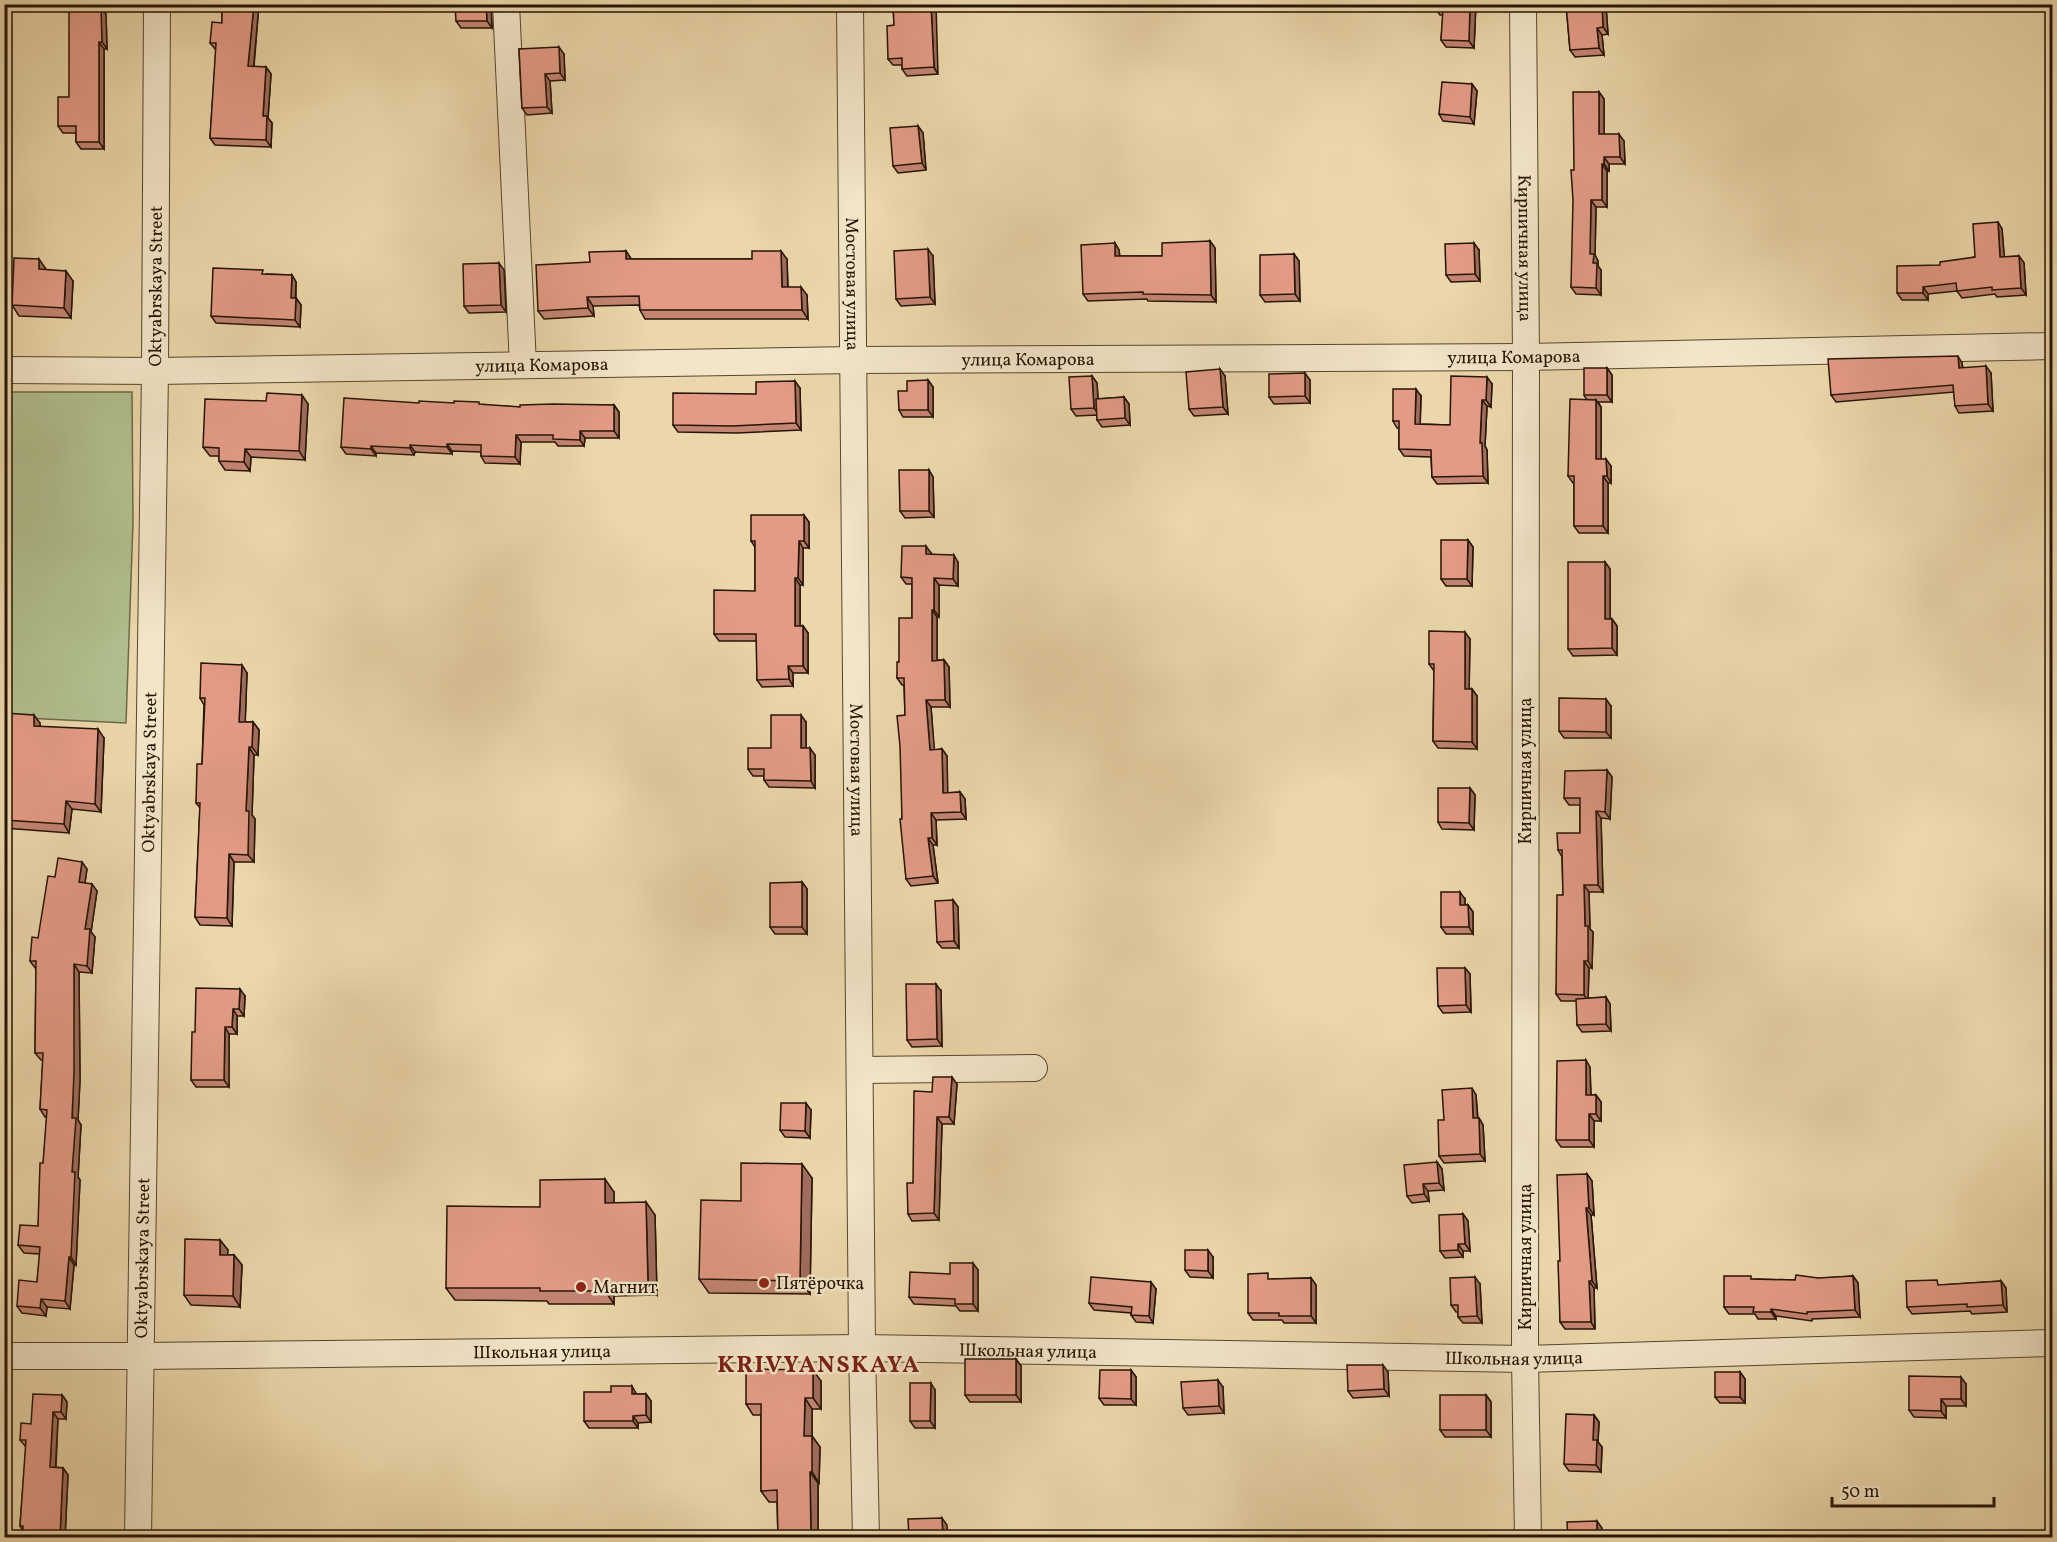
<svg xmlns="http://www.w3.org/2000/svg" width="2057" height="1542" font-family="Vollkorn,serif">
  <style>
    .green { fill: #b1bf8e; stroke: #6c6a49; stroke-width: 1.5 }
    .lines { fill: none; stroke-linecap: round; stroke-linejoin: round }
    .minor-casing { stroke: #57462e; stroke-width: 28 }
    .minor { stroke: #f2e5c8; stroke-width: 26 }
    .wall { fill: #c48573; stroke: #261504; stroke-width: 1.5 }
    .shaded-wall { fill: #a06c5e; stroke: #261504; stroke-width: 1.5 }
    .building { fill: #e49b86; stroke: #261504; stroke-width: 1.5 }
    .poi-dot { fill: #8f2418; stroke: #f2e5c8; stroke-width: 2 }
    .labels { text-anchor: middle; stroke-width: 5; stroke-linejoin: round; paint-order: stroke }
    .street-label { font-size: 18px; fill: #261504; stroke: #f2e5c8 }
    .poi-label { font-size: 18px; fill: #261504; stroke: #f2e5c8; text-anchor: start }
    .district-label { font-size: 24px; font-weight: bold; letter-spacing: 1.5px; fill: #7a1f14; stroke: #f2e5c8 }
  </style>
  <rect width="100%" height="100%" fill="#ebd7ab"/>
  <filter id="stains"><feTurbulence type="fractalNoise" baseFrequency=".00333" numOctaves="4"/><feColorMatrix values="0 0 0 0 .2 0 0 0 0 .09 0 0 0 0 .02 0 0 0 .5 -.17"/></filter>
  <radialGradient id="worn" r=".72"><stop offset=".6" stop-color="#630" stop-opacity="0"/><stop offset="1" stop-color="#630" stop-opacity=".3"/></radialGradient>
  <path class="green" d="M5 392H132L133 522 126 723 5 717Z"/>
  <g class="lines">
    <defs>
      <g id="minor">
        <path d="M506 4 523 365"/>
        <path id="s1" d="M850 4 862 1348 866 1538"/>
        <path id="s2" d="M1523 4 1526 357 1525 1359 1528 1538"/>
        <path id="s3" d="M4 370 155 371 854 360 1526 357 2052 346"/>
        <path d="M860 1070 1034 1068"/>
        <path id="s4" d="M4 1356H140L862 1348 1525 1359 2052 1343"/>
        <path id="s5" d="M138 1538 155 371 157 4"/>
      </g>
    </defs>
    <use href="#minor" class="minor-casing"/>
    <use href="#minor" class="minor"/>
  </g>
  <g class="wall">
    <path d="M222 4H259L254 67H266L271 74 268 118 272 123 271 147 215 145 210 138 216 50 210 43 222 23Z"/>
    <path d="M491 4 492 28H461L456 21Z"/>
    <path d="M756 4H781L780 11H760Z"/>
    <path d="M893 4 938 74 907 76 902 69V65H893L888 59 894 25Z"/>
    <path d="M1436 4H1476L1474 48 1446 47 1441 40 1443 15H1440L1435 8Z"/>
    <path d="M1566 4H1631L1606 6 1608 34 1602 35 1604 55 1575 57 1570 50Z"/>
    <path d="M104 12 106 14 107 49H104V149H81L76 142V133H63L58 126Z"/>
    <path d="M519 49 564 54 565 80 550 81 552 113 527 115 522 108Z"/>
    <path d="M1472 84 1477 91 1474 124 1443 121 1439 114Z"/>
    <path d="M1599 92 1604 99V134L1624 141 1625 164H1609V171H1607V207H1596L1595 255 1598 261V266L1601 270V295L1576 294 1571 287Z"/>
    <path d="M918 126 923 133 926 170 898 173 893 166Z"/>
    <path d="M1998 222 2002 229 2004 257 2019 256 2024 263 2026 295 1997 297 1995 294 1962 298 1957 291 1928 294V300H1902L1897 293 1940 265 1975 257Z"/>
    <path d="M1210 241 1215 248 1216 302 1148 301 1147 299 1088 301 1083 294 1115 243 1119 250 1120 256H1162Z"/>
    <path d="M1479 250 1480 281 1451 282 1446 275Z"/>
    <path d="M626 251 631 259H787L788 287 807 295 808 319H645L640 310 639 305 593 306 594 316 544 319 538 311 590 262Z"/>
    <path d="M1294 254 1299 261 1300 301 1265 302 1260 295Z"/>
    <path d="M933 256 935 304 901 306 896 299Z"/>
    <path d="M46 270 73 281 71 318 19 316 12 305Z"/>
    <path d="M504 270 506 312 469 313 464 306Z"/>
    <path d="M266 274 292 275 296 282V298L301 305 300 327 216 323 211 316Z"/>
    <path d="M1962 363 1963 368 1991 373 1993 411 1959 413 1955 406 1954 392 1836 402 1831 395Z"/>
    <path d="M1607 368 1612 375V402H1598L1601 407V459L1611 466V483H1608V533H1579L1574 526V483H1573L1568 476 1587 400 1584 395Z"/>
    <path d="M1092 376 1097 383 1098 399 1124 397 1129 404 1130 425 1102 427 1097 420V415L1076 416 1071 409Z"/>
    <path d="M1225 376 1228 414 1194 416 1189 409Z"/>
    <path d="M928 380 933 387V417H903L899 410 907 391Z"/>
    <path d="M1310 380V403L1274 404 1269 397Z"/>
    <path d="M1492 384 1491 407 1487 406 1485 446 1487 450 1488 483 1437 484 1432 477 1431 457 1404 456 1399 449V428H1397L1393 421 1421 396 1420 424 1450 425Z"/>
    <path d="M800 388 801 430 737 433 678 432 673 425 756 394Z"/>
    <path d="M419 403 520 407 614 405 619 412V438H585L584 446H558L555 442H521L520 464 485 463 481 456V452L452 451V454L415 452 414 455 376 453V456L346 454 341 447Z"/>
    <path d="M308 404 305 460 251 457 250 471 225 470 219 461V456H210L203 447Z"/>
    <path d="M929 470 933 477 934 517 905 518 900 511Z"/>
    <path d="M809 522V548H803V585H800V626H803L808 633V673H793V686L762 687 757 680V641H719L714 634 755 591V547L751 541Z"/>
    <path d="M1468 540 1473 547 1472 586H1446L1441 579Z"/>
    <path d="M931 553V554L958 562V586L939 585V617H937V660H944L949 667 950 707H931L934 750 942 749 947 756V793L960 792 965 799 966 819 936 820 937 845H933L938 883 911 886 906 879 902 819 905 715 904 685H902L897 678 899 662 912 618V584H906L901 577Z"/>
    <path d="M1605 562 1610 569V619H1612L1617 626V655L1573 656 1568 649Z"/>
    <path d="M1470 639 1469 689H1472L1477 696V749L1438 748 1433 741 1434 671 1429 664Z"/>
    <path d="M247 673 245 722H253L259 730 258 755H254L252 815 255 819 254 862H234L232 926 200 925 195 917 200 808 196 803 202 764 204 705 200 698Z"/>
    <path d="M1611 706V738H1564L1559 731Z"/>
    <path d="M4 713 40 723V727L104 738 101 812 72 809 69 833 4 828Z"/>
    <path d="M806 722V748L815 755V788L769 787 764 780V776H753L748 769 771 748Z"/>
    <path d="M1607 770 1612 777 1610 819 1601 818 1603 892H1589L1590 929 1593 932 1592 968H1589L1588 998 1606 997 1610 1004 1611 1031 1582 1032 1577 1025V1001H1561L1556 994 1563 895 1562 857 1558 850 1580 833V805H1569L1564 798Z"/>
    <path d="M1470 788 1475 795 1474 830 1442 829 1438 822Z"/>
    <path d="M87 869 85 883 97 891 91 932 95 937 92 973 79 972 80 1080 78 1120 81 1125 78 1177 80 1180 76 1265H74L70 1309 47 1307 46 1316 22 1313 17 1306 37 1282 40 1254 24 1253 18 1245 38 1226 47 1117H45L40 1109 43 1060H41L35 1053 36 969 30 961 38 938Z"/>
    <path d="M802 882 807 889V934H775L770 927Z"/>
    <path d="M1465 899V905H1468L1473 912V934H1446L1441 927Z"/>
    <path d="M953 900 958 907 959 948H942L937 942Z"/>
    <path d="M1465 968 1470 974 1471 1012 1443 1013 1438 1006Z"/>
    <path d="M941 991 942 1046 912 1047 907 1040Z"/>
    <path d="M245 996 244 1016H237V1034H229V1087H196L191 1080 195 1032Z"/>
    <path d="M1590 1067 1591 1095H1596L1601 1102V1121H1594V1147H1561L1556 1140Z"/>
    <path d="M957 1084 954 1124H942L939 1220 912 1221 908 1214 913 1183 932 1092Z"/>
    <path d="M1476 1095 1478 1118H1479L1483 1125 1485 1161 1444 1163 1439 1156 1444 1120Z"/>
    <path d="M811 1110 810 1138 785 1137 780 1130Z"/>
    <path d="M1437 1162 1442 1169 1444 1190 1428 1191 1429 1201 1412 1203 1407 1196Z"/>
    <path d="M1587 1174 1592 1181 1594 1215H1591L1597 1288H1594L1595 1329H1565L1560 1322V1261Z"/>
    <path d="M812 1178 810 1294 709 1293 699 1279 741 1201Z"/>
    <path d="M614 1192V1203L655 1215 657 1295 614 1296V1304H549L547 1301 455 1300 446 1288 540 1207Z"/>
    <path d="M1463 1214 1468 1221 1470 1251H1463V1257L1445 1258 1440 1251Z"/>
    <path d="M220 1240 228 1250 227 1255H234L242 1265 240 1307 191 1305 184 1295Z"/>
    <path d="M1213 1257V1278L1190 1277 1185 1270Z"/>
    <path d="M978 1270V1311H960L956 1306 914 1304 909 1297 950 1274Z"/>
    <path d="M1853 1276 1858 1283 1860 1317 1812 1319V1321L1776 1316V1319H1758L1755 1314H1729L1724 1307 1753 1279 1795 1280Z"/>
    <path d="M1311 1278 1316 1285V1323H1284L1282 1320H1253L1248 1313 1272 1279Z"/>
    <path d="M2001 1281 2006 1288 2007 1312 1972 1314 1970 1311 1912 1314 1907 1307 1941 1285Z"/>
    <path d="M1480 1284 1482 1323H1463L1458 1317V1312H1456L1451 1305Z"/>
    <path d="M1156 1289 1153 1323 1136 1322 1131 1315V1313L1094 1310 1089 1303Z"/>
    <path d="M1016 1359 1021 1366V1402H970L965 1395Z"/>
    <path d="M1131 1370 1136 1377V1405H1104L1099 1398Z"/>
    <path d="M1388 1372 1389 1396 1353 1398 1348 1391Z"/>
    <path d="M1740 1372 1745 1379V1403H1720L1715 1397Z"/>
    <path d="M821 1381V1409H812V1436L820 1447 819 1483H818V1538H778L777 1502H769L761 1491V1415H753L746 1404Z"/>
    <path d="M1966 1384V1406H1946V1418L1914 1417 1909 1410Z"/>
    <path d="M1223 1387 1224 1413 1188 1415 1183 1408Z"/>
    <path d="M935 1390V1428H915L910 1421Z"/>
    <path d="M636 1394H646L651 1401V1422L638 1423V1428H589L584 1421Z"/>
    <path d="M62 1395 67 1402 66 1419H58L56 1467 63 1468 68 1475 65 1538H23V1531L20 1526 26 1447 20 1440 31 1424Z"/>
    <path d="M1486 1395 1491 1402V1437H1445L1440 1430Z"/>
    <path d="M1594 1415 1599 1422 1598 1442 1602 1447 1601 1472 1569 1471 1564 1464Z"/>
  </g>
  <g class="shaded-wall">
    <path d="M100 4H104V12L106 14 107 49 102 42Z"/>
    <path d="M254 4H259L253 73 248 66Z"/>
    <path d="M486 4H491L492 28 487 21Z"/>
    <path d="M776 4H781L780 11Z"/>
    <path d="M931 4H936L938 74 934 67Z"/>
    <path d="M1470 4H1476L1474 48 1469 41Z"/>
    <path d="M1602 4H1605L1606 6 1608 34 1603 27Z"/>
    <path d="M1597 28 1602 35 1604 55 1599 48Z"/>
    <path d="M99 42 104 49V149L99 142Z"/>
    <path d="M559 47 564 54 565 80 560 73Z"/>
    <path d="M266 67 271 74 268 118 272 123 271 147 266 140 263 116Z"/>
    <path d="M545 74 550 81 552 113 547 107Z"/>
    <path d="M1472 84 1477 91 1474 124 1470 117Z"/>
    <path d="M1599 92 1604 99V141L1599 134Z"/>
    <path d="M918 126 923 133 926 170 922 163Z"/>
    <path d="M1619 134 1624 141 1625 164 1620 157Z"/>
    <path d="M1604 157 1609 164V171L1604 164Z"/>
    <path d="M1602 164 1607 171V207L1602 200Z"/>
    <path d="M1591 200 1596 207 1595 255 1598 261V266L1601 270V295L1596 288 1593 263 1590 254Z"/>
    <path d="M1998 222 2002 229 2005 264 2000 257Z"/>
    <path d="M1210 241 1215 248 1216 302 1211 295Z"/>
    <path d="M1115 243 1119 250 1120 263 1115 256Z"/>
    <path d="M1474 243 1479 250 1480 281 1475 274Z"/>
    <path d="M928 249 933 256 935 304 930 297Z"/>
    <path d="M626 251 632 260 626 259Z"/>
    <path d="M781 251 787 259 788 296 782 287Z"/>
    <path d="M1294 254 1299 261 1300 301 1295 294Z"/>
    <path d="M2019 256 2024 263 2026 295 2021 288Z"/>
    <path d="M39 259 46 269V280L39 269Z"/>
    <path d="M499 263 504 270 506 312 501 305Z"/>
    <path d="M66 271 73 281 71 318 64 308Z"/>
    <path d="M292 275 296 282 295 304 291 298Z"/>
    <path d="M801 287 807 295 808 319 802 310Z"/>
    <path d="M1923 287 1928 294V300L1923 293Z"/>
    <path d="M587 297 593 306 594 316 588 308Z"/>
    <path d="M296 298 301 305 300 327 295 320Z"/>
    <path d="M1958 356 1962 363 1963 375 1959 368Z"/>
    <path d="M1986 366 1991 373 1993 411 1988 404Z"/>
    <path d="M1607 368 1612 375V402L1607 395Z"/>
    <path d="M1220 369 1225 376 1228 414 1223 407Z"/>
    <path d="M1305 373 1310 380V403L1305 396Z"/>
    <path d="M1092 376 1097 383 1099 415 1094 408Z"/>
    <path d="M1487 377 1492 384 1491 407 1486 400Z"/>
    <path d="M928 380 933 387V417L928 410Z"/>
    <path d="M795 381 800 388 801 430 796 423Z"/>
    <path d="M1416 389 1421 396 1420 431 1415 424Z"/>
    <path d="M302 395 308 404 305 460 299 451Z"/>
    <path d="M1124 397 1129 404 1130 425 1125 418Z"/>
    <path d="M1482 400 1487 406 1485 446 1487 450 1488 483 1483 476 1480 443Z"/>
    <path d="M1596 400 1601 407V466L1596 459Z"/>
    <path d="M614 405 619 412V438L614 431Z"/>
    <path d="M580 431 585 438 584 446 580 440Z"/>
    <path d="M516 435 521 442 520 464 515 457Z"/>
    <path d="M447 444 452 451V454L447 447Z"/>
    <path d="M410 445 415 452 414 455 410 448Z"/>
    <path d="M371 446 376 453V456L371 449Z"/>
    <path d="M245 449 251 457 250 471 244 462Z"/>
    <path d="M1606 459 1611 466V483L1607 476Z"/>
    <path d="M929 470 933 477 934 517 929 511Z"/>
    <path d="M1603 476 1608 483V533L1603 526Z"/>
    <path d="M804 515 809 522V548L804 541Z"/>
    <path d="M1468 540 1473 547 1472 586 1467 579Z"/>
    <path d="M799 541 803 548V585L798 578Z"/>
    <path d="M926 546 931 553V561L926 554Z"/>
    <path d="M954 555 958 562V586L953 579Z"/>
    <path d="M1605 562 1610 569V626L1605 619Z"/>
    <path d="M795 578 800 585V633L795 626Z"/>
    <path d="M934 578 939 585V617L934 610Z"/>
    <path d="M932 610 937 617V668L932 661Z"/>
    <path d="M1612 619 1617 626V655L1612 648Z"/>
    <path d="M803 626 808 633V673L803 666Z"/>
    <path d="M1465 632 1470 639 1469 696 1465 689Z"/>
    <path d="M944 660 949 667 950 707 945 700Z"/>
    <path d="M242 665 247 673 245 730 239 722Z"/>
    <path d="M788 666 793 673V686L789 679Z"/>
    <path d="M1472 689 1477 696V749L1472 742Z"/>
    <path d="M1606 699 1611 706V738L1606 732Z"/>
    <path d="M926 700 931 707 935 757 930 750Z"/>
    <path d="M34 715 40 723V734L34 726Z"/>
    <path d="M801 715 806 722V755L801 748Z"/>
    <path d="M253 722 259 730 258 755 252 747Z"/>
    <path d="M98 729 104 738 101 812 95 804Z"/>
    <path d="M249 747 254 755 252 815 255 819 254 862 248 855 246 811Z"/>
    <path d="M810 748 815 755V788L811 781Z"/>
    <path d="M942 749 947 756 948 800 943 793Z"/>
    <path d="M1607 770 1612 777 1610 819 1605 812Z"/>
    <path d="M1470 788 1475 795 1474 830 1469 823Z"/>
    <path d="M960 792 965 799 966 819 961 812Z"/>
    <path d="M66 801 72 809 69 833 64 824Z"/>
    <path d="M1596 811 1601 818 1603 892 1598 885Z"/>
    <path d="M931 813 936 820 937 845 932 838Z"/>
    <path d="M928 838 933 845 938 883 933 876Z"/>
    <path d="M229 854 234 862 232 926 227 918Z"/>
    <path d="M82 862 87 869 84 889 79 882Z"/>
    <path d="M802 882 807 889V934L802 927Z"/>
    <path d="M92 884 97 891 91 932 95 937 92 973 87 966 85 929Z"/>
    <path d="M1584 885 1589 892 1590 929 1593 932 1592 968 1588 961 1585 926Z"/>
    <path d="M1460 892 1465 899V912L1460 905Z"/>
    <path d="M953 900 958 907 959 948 954 941Z"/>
    <path d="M1468 905 1473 912V934L1469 927Z"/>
    <path d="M1584 961 1589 968 1588 1001 1584 995Z"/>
    <path d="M74 964 79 972 80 1080 78 1120 81 1125 78 1177 80 1180 76 1265 71 1257Z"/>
    <path d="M1465 968 1470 974 1471 1012 1466 1005Z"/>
    <path d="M936 984 941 991 942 1046 937 1039Z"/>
    <path d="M240 989 245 996 244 1016 239 1009Z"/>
    <path d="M1606 997 1610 1004 1611 1031 1606 1024Z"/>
    <path d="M233 1009 237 1016V1034L232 1027Z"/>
    <path d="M225 1027 229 1034V1087L224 1080Z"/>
    <path d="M1586 1060 1590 1067 1591 1102 1586 1095Z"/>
    <path d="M952 1077 957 1084 954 1124 949 1117Z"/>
    <path d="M1472 1088 1476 1095 1478 1125 1473 1118Z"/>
    <path d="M1596 1095 1601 1102V1121L1596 1114Z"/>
    <path d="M806 1103 811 1110 810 1138 805 1131Z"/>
    <path d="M1589 1114 1594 1121V1147L1589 1140Z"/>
    <path d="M937 1117 942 1124 939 1220 934 1213Z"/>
    <path d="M1479 1118 1483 1125 1485 1161 1480 1154Z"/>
    <path d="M1437 1162 1442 1169 1444 1190 1439 1183Z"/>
    <path d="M802 1164 812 1178 810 1294 800 1281Z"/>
    <path d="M1587 1174 1592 1181 1594 1215 1589 1208Z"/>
    <path d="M605 1179 614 1192V1215L605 1203Z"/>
    <path d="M1423 1184 1428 1191 1429 1201 1424 1194Z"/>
    <path d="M646 1202 655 1215 657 1295 648 1282Z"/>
    <path d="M1586 1208 1591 1215 1597 1288 1592 1281Z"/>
    <path d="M1463 1214 1468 1221 1470 1251 1465 1244Z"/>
    <path d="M220 1240 228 1250 227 1265 220 1255Z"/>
    <path d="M1458 1244 1463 1251V1257L1458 1250Z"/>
    <path d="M1208 1250 1213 1257V1278L1208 1271Z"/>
    <path d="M234 1255 242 1265 240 1307 233 1296Z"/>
    <path d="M69 1257 74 1265 70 1309 65 1301Z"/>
    <path d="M973 1263 978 1270V1311L973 1304Z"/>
    <path d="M1853 1276 1858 1283 1860 1317 1855 1310Z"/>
    <path d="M1475 1277 1480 1284 1482 1323 1477 1316Z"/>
    <path d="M1311 1278 1316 1285V1323L1311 1316Z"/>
    <path d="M1589 1281 1594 1288 1595 1329 1591 1322Z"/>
    <path d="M2001 1281 2006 1288 2007 1312 2003 1305Z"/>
    <path d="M1151 1282 1156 1289 1153 1323 1149 1316Z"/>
    <path d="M605 1283 614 1296V1304L605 1291Z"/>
    <path d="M41 1299 47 1307 46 1316 40 1308Z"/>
    <path d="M1771 1309 1776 1316V1319L1771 1312Z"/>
    <path d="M1016 1359 1021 1366V1402L1016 1395Z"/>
    <path d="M1383 1365 1388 1372 1389 1396 1384 1389Z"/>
    <path d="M813 1370 821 1381V1409L813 1398Z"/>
    <path d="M1131 1370 1136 1377V1405L1131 1399Z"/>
    <path d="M1740 1372 1745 1379V1403L1740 1397Z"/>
    <path d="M1961 1377 1966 1384V1406L1961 1399Z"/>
    <path d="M1218 1380 1223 1387 1224 1413 1219 1406Z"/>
    <path d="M931 1383 935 1390V1428L930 1421Z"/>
    <path d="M632 1386 636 1393 632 1394Z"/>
    <path d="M646 1394 651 1401V1422L646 1415Z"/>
    <path d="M62 1395 67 1402 66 1419 61 1412Z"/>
    <path d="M1486 1395 1491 1402V1437L1486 1430Z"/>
    <path d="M805 1398 812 1409V1443V1436L820 1447 819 1483 812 1472 804 1436Z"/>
    <path d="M1941 1399 1946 1406V1418L1941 1411Z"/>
    <path d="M53 1412 58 1419 55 1474 50 1467Z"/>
    <path d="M1594 1415 1599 1422 1598 1442 1602 1447 1601 1472 1596 1465 1593 1440Z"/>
    <path d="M633 1416 638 1423V1428L633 1421Z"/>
    <path d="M63 1468 68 1475 65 1538H60Z"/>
    <path d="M810 1472 818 1483V1538H812L811 1535Z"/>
    <path d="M942 1518 947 1525 948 1538H943Z"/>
    <path d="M1597 1521 1602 1528V1538H1597Z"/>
  </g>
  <g class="building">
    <path d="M69 4H100V7H101L102 42H99V142H76V126H58V97H69Z"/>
    <path d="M222 4H254L248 66 266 67 263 116H267L266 140 210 138 216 43H210L212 22 222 23Z"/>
    <path d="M455 4H486L487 21H456Z"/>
    <path d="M893 4H931L934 67 902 69V58L888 59 887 26 894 25Z"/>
    <path d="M1436 4H1470L1469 41 1441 40 1443 8H1435Z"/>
    <path d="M1566 4H1602L1603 27 1597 28 1599 48 1570 50Z"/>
    <path d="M559 47 560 73 545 74 547 107 522 108 519 49Z"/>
    <path d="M1442 82 1472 84 1470 117 1439 114Z"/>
    <path d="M1573 92H1599V134H1619L1620 157H1604V164H1602V200H1591L1590 254H1594L1593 263H1597L1596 288 1571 287 1573 200 1571 170H1574Z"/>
    <path d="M918 126 922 163 893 166 890 128Z"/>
    <path d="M1998 222 2000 257 2019 256 2021 288 1992 290V287L1957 291 1956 283 1923 287V293H1897V266L1940 265V262L1975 257 1973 224Z"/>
    <path d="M1210 241 1211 295 1143 294V292L1083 294 1081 245 1115 243V256H1162V243Z"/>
    <path d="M1474 243 1475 274 1446 275 1445 244Z"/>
    <path d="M928 249 930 297 896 299 894 251Z"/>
    <path d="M626 251V259H752V251H781L782 287H801L802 310H640L639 296 587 297 588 308 538 311 536 265 590 262 589 252Z"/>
    <path d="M1294 254 1295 294 1260 295V255Z"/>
    <path d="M14 258 39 259V269L66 271 64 308 12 305Z"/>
    <path d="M499 263 501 305 464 306 463 264Z"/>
    <path d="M213 268 263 270 262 274 292 275 291 298H296L295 320 211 316Z"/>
    <path d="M1958 356 1959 368 1986 366 1988 404 1955 406 1953 385 1831 395 1828 359Z"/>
    <rect x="1584" y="368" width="23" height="27"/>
    <path d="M1220 369 1223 407 1189 409 1186 372Z"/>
    <path d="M1305 373V396L1269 397V374Z"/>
    <path d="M1092 376 1094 408 1071 409 1069 377Z"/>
    <path d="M1451 376 1487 377 1486 400H1482L1480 443H1482L1483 476 1432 477 1431 450 1399 449V421H1393V389H1416L1415 424 1450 425Z"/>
    <path d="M928 380V410H899L898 391H907V381Z"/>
    <path d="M795 381 796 423 732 426 673 425V393L756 394V382Z"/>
    <path d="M267 393 302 395 299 451 245 449 244 462 219 461V448L203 447 205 399 266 401Z"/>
    <path d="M1124 397 1125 418 1097 420 1096 399Z"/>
    <path d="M344 398 419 403V401L454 403V401L479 402V404L520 407V405L553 404 614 405V431H580V440L553 439V435H516L515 457 481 456V445L447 444V447L410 445V448L371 446V449L341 447Z"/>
    <path d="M1570 399 1596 400V459H1606L1607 476H1603V526H1574V476H1568Z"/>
    <path d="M899 470H929V511H900Z"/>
    <path d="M751 515H804V541H799L798 578H795V626H803V666H788L789 679 757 680 756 634H714V590L755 591V541H751Z"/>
    <path d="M1441 540H1468L1467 579H1441Z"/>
    <path d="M902 546H926V554L954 555 953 579 934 578V610H932V661L944 660 945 700H926L930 750 942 749 943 793 960 792 961 812 931 813 932 838H928L933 876 906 879 900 819H902L900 746 897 716 905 715 904 678H897V662H899V618H912V578L901 577Z"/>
    <path d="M1568 562H1605V619H1612V648L1568 649Z"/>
    <path d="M1429 631 1465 632V689H1472V742L1433 741 1434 664H1429Z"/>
    <path d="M201 663 242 665 239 722H253L252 747H249L246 811H249L248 855 229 854 227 918 195 917 200 803H196L197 764H202L205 698H200Z"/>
    <path d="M1559 698 1606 699V732L1559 731Z"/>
    <path d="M4 713 34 715V726L98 729 95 804 66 801 64 824 4 820Z"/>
    <path d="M771 715H801V748H810L811 781 764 780V769H748V748H771Z"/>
    <path d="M1607 770 1605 812 1596 811 1598 885H1584L1585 926H1588V961H1584V995L1556 994 1557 895H1563L1562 850H1558L1557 833H1580V798H1564L1565 771Z"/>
    <path d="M1438 788H1470L1469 823 1438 822Z"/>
    <path d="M58 858 82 862 79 882 92 884 85 929H90L87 966 74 964V1073L72 1118H76L72 1172H75L71 1257H69L65 1301 41 1299 40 1308 17 1306 19 1280 37 1282 40 1247 18 1245 20 1225 38 1226 40 1163H43L47 1110 40 1109 43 1053H35L36 961H30L32 937 38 938 48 876 55 877Z"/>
    <path d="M802 882V927H770V883Z"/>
    <path d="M1441 892H1460V905H1468L1469 927H1441Z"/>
    <path d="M953 900 954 941 937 942 935 901Z"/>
    <path d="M1437 968H1465L1466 1005 1438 1006Z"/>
    <path d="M906 984H936L937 1039 907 1040Z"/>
    <path d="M196 988 240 989 239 1009H233L232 1027H225L224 1080H191L192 1032H195Z"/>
    <path d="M1606 997V1024L1577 1025 1576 999Z"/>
    <path d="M1586 1060V1095H1596V1114H1589V1140H1556L1557 1061Z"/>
    <path d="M933 1077H952L949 1117H937L934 1213 908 1214 907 1183H913L914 1091 932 1092Z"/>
    <path d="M1472 1088 1473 1118H1479L1480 1154 1439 1156 1438 1120H1444L1442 1090Z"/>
    <path d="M781 1103H806L805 1131 780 1130Z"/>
    <path d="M1437 1162 1439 1183 1423 1184 1424 1194 1407 1196 1404 1165Z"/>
    <path d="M741 1163 802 1164 800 1281 699 1279 701 1200 741 1201Z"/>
    <path d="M1587 1174 1589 1208H1586L1592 1281H1589L1591 1322H1560L1558 1261H1560L1557 1175Z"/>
    <path d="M605 1179V1203L646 1202 648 1282 605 1283V1291H540V1288H446L447 1206 540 1207V1180Z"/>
    <path d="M1463 1214 1465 1244H1458V1250L1440 1251 1439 1215Z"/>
    <path d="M185 1239 220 1240V1255H234L233 1296 184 1295Z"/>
    <path d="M1185 1250H1208V1271L1185 1270Z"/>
    <path d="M950 1263H973V1304H955V1299L909 1297 910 1272 950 1274Z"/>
    <path d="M1268 1273V1279L1311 1278V1316H1279V1313H1248V1274Z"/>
    <path d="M1796 1275 1818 1278 1853 1276 1855 1310 1807 1312V1314L1771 1309V1312H1753L1754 1307H1724V1276H1751V1279L1795 1280Z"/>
    <path d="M1091 1277 1151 1282 1149 1316 1131 1315 1132 1307 1089 1303Z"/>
    <path d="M1475 1277 1477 1316 1458 1317V1305H1451L1450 1278Z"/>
    <path d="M1937 1280 1938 1285 2001 1281 2003 1305 1967 1307V1304L1907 1307 1906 1281Z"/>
    <rect x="965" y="1359" width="51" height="36"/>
    <path d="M1347 1365H1383L1384 1389 1348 1391Z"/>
    <path d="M746 1369 813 1370V1398H805L804 1436H812V1472H810L811 1535H809V1538H778L777 1490 761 1491V1404H746Z"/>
    <path d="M1100 1370H1131V1399L1099 1398Z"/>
    <rect x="1715" y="1372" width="25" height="25"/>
    <path d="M1909 1376 1961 1377V1399H1941V1411L1909 1410Z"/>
    <path d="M1218 1380 1219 1406 1183 1408 1181 1382Z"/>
    <path d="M910 1383H931L930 1421H910Z"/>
    <path d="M611 1386H632V1394H646V1415L633 1416V1421H584V1392H611Z"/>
    <path d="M33 1394 62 1395 61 1412H53L50 1467 63 1468 60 1538H23V1526H20L26 1440H20L21 1423 31 1424Z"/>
    <rect x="1440" y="1395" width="46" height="35"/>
    <path d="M1566 1414 1594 1415 1593 1440H1597L1596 1465 1564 1464Z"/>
    <path d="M942 1518 943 1538H909L908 1519Z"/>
    <path d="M1597 1521V1538H1568L1567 1522Z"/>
  </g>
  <g class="poi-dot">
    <circle cx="764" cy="1283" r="6"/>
    <circle cx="581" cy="1287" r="6"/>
  </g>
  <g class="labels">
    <g class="street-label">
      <text dy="6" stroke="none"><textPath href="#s2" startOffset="244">Кирпичная улица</textPath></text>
      <text dy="6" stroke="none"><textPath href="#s5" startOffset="1252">Oktyabrskaya Street</textPath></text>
      <text dy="6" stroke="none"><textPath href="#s1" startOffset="280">Мостовая улица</textPath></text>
      <text dy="6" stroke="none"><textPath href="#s3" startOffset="1510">улица Комарова</textPath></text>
      <text dy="6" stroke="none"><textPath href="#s3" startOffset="1024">улица Комарова</textPath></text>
      <text dy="6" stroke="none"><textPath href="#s3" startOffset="538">улица Комарова</textPath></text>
      <text dy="6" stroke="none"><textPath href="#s5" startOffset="766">Oktyabrskaya Street</textPath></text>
      <text dy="6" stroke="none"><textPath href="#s1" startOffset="766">Мостовая улица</textPath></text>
      <text transform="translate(1525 771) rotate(-90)" y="6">Кирпичная улица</text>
      <text dy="6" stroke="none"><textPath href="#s5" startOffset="280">Oktyabrskaya Street</textPath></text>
      <text transform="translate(1525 1257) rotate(-90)" y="6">Кирпичная улица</text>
      <text dy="6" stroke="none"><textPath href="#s4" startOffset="1024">Школьная улица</textPath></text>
      <text dy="6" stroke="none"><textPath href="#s4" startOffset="538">Школьная улица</textPath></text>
      <text dy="6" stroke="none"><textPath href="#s4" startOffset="1510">Школьная улица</textPath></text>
    </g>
    <g class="poi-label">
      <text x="776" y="1289">Пятёрочка</text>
      <text x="593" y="1293">Магнит</text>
    </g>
    <g class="district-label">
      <text x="819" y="1372">KRIVYANSKAYA</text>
    </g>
  </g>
  <rect width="2057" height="1542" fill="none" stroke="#ebd7ab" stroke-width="24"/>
  <rect x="6" y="6" width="2045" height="1530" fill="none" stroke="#261504" stroke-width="3"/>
  <rect x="12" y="12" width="2033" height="1518" fill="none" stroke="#261504" stroke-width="1.5"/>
  <path d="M1832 1497v9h162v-9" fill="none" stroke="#261504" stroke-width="3"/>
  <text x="1841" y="1497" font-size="18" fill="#261504" stroke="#f2e5c8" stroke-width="4.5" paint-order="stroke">50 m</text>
  <rect width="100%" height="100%" filter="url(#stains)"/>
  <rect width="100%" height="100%" fill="url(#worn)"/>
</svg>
